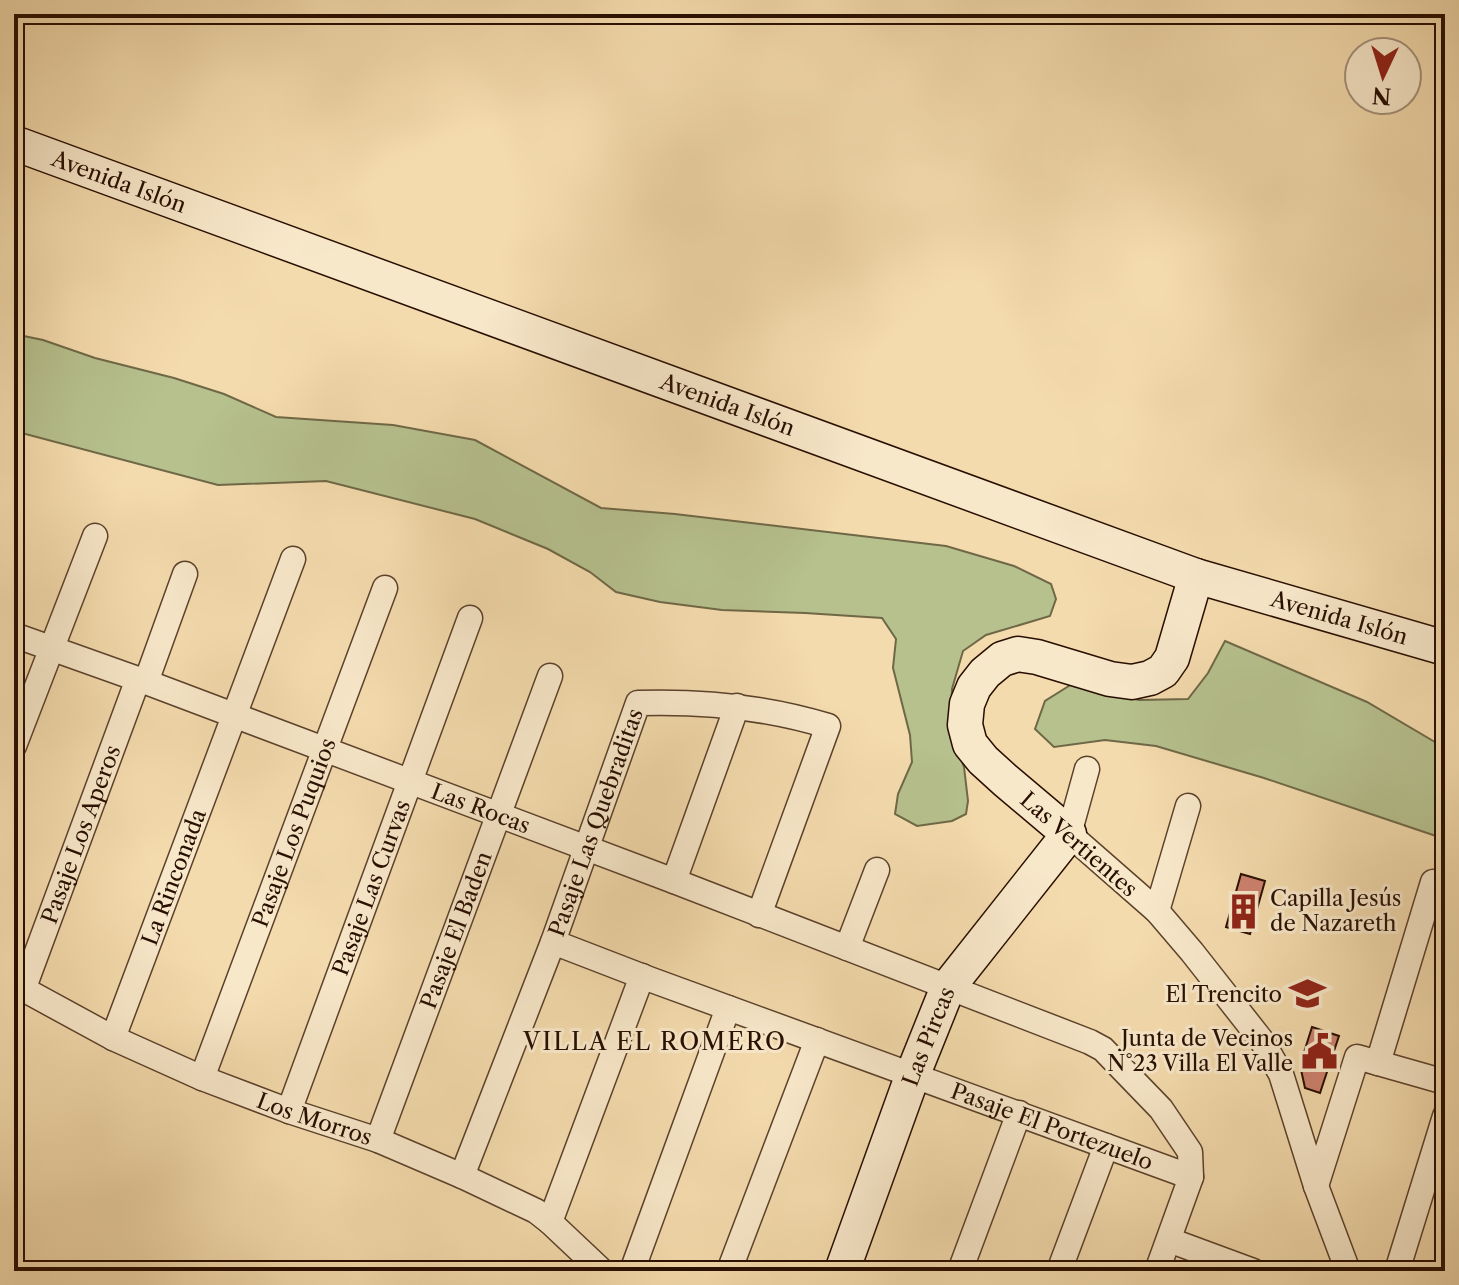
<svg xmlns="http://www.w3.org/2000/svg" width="1459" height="1285" font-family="'Libre Caslon Text',serif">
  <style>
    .green { fill: #b6c18e; stroke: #6f6847; stroke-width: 2 }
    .building { fill: #ce826f; stroke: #280e00; stroke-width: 2 }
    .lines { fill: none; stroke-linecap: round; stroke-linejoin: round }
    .street-casing { stroke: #5b412b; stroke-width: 27 }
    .secondary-casing { stroke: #280e00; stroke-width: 37 }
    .street { stroke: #f8e8ca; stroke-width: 24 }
    .secondary { stroke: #f8e8ca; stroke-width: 34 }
    .labels { text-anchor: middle; stroke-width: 6; stroke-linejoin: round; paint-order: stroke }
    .street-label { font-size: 22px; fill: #280e00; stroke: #f8e8ca }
    .poi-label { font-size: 22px; fill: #280e00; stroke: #f8e8ca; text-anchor: end }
    .neighbourhood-label { font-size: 24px; letter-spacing: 2px; fill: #280e00; stroke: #f8e8ca }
  </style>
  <rect width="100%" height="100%" fill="#f4dbad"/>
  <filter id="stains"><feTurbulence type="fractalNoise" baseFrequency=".0025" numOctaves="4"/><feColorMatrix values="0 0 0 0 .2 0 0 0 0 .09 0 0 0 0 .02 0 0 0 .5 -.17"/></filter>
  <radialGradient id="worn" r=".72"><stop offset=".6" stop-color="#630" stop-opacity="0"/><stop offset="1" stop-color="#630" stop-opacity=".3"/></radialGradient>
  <g class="green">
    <path d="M14 334 43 340 95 358 174 378 224 394 276 417 393 425 475 440 601 508 675 514 946 546 1014 566 1051 584 1056 599 1050 616 986 635 963 651 952 689 951 732 964 767 968 801 966 814 952 821 917 826 895 814 898 794 912 762 910 735 893 668 896 639 882 618 805 613 722 610 660 602 616 592 590 572 548 549 475 519 326 481 218 485 14 431Z"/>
    <path d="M1225 641 1367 702 1445 748V839L1264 778 1156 746 1105 740 1054 747 1035 729 1045 701 1072 684 1139 700 1188 699 1208 673Z"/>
  </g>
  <g class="building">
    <path d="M1241 874 1265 881 1250 934 1226 927Z"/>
    <path d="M1312 1027 1339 1036 1320 1093 1305 1088 1300 1065Z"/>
  </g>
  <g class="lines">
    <defs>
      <g id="street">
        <path id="s1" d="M14 635 146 682 674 881 1090 1042 1103 1049 1161 1109 1190 1152 1191 1177 1157 1271"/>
        <path d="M146 682 185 574"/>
        <path d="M14 746 95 536"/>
        <path d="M1087 769 1069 834 1157 911 1192 952 1262 1041 1281 1074 1316 1186 1348 1271"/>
        <path d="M674 881 737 706"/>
        <path d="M1157 911 1188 806"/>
        <path id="s2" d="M553 942 649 979 1191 1177"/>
        <path d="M847 948 877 870"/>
        <path id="s3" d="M14 984 113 1038 202 1078 289 1111 378 1140 462 1176 536 1211 550 1222 602 1271"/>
        <path id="s4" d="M23 990 138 679"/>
        <path id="s5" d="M113 1038 293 559"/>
        <path d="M1378 1063 1433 882"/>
        <path id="s6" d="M202 1078 385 588"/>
        <path id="s7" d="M289 1111 470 618"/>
        <path id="s8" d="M378 1140 550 676"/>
        <path id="s9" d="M462 1176 553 942 638 703C703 701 766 707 828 726L759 915"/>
        <path d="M1316 1186 1357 1057 1445 1082"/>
        <path d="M550 1222 642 976"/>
        <path d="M1169 1240 1253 1271"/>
        <path d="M632 1271 728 1008"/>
        <path d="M729 1271 817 1040"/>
        <path d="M960 1271 1019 1113"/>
        <path d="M1059 1271 1106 1146"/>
        <path d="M1397 1271 1445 1116"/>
      </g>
      <g id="secondary">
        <path id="s10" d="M14 143 1196 576 1445 648"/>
        <path id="s11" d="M842 1271 913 1074 948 987 1069 834 1005 780 983 760 970 744 965 725 967 704 974 687 985 673 1002 659 1018 654 1037 657 1110 679 1132 682 1150 678 1163 671 1172 658 1196 576"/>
      </g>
    </defs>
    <use href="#street" class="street-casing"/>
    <use href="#secondary" class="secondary-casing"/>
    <use href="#street" class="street"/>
    <use href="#secondary" class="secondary"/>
  </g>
  <defs>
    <symbol id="building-bare" viewBox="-9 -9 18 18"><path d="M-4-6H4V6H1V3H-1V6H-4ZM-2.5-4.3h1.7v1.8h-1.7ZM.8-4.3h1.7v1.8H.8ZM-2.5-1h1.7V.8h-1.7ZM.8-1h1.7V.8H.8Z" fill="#8f2418" stroke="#f8e8ca" stroke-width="2.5" paint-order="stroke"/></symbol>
    <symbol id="school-bare" viewBox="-9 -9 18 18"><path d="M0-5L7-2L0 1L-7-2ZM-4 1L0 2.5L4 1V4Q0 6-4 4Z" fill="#8f2418" stroke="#f8e8ca" stroke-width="2.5" paint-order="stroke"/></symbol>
    <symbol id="civic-bare" viewBox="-9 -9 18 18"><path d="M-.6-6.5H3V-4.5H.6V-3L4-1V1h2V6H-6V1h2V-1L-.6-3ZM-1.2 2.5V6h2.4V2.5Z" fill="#8f2418" stroke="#f8e8ca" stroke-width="2.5" paint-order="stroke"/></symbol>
  </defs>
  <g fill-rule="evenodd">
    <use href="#building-bare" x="1218" y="886" width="51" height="51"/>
    <use href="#school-bare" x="1282" y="968" width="51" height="51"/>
    <use href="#civic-bare" x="1294" y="1026" width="51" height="51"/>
  </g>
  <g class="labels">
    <g class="street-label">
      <text dy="8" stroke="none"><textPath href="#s10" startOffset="112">Avenida Islón</textPath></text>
      <text dy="8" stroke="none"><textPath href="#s10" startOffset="760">Avenida Islón</textPath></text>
      <text dy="8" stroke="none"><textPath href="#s10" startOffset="1408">Avenida Islón</textPath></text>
      <text dy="8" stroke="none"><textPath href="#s1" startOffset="498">Las Rocas</textPath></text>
      <text dy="8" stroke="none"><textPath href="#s9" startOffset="378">Pasaje Las Quebraditas</textPath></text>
      <text dy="8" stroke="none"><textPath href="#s6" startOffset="262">Pasaje Los Puquios</textPath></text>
      <text dy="8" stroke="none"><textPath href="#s4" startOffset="166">Pasaje Los Aperos</textPath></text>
      <text transform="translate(1079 844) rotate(41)" y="8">Las Vertientes</text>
      <text dy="8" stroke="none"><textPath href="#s5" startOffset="172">La Rinconada</textPath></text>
      <text dy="8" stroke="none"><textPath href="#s7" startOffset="238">Pasaje Las Curvas</textPath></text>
      <text dy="8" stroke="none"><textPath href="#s8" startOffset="224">Pasaje El Baden</textPath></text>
      <text dy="8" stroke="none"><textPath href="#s11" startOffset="250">Las Pircas</textPath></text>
      <text dy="8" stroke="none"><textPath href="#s3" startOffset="330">Los Morros</textPath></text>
      <text dy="8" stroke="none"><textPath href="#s2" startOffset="532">Pasaje El Portezuelo</textPath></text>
    </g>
    <g class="poi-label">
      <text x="1270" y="906" text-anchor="start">Capilla Jesús<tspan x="1270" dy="25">de Nazareth</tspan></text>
      <text x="1282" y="1002">El Trencito</text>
      <text x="1293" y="1046">Junta de Vecinos<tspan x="1293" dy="25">N°23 Villa El Valle</tspan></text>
    </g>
    <g class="neighbourhood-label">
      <text x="655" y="1050">VILLA EL ROMERO</text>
    </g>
  </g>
  <rect width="1459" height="1285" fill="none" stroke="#f4dbad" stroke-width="48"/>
  <rect x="16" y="16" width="1427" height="1253" fill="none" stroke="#280e00" stroke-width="4"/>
  <rect x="24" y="24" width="1411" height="1237" fill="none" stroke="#280e00" stroke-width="2"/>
  <g transform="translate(1383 76) rotate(184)"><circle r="38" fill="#f8e8ca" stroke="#a59179" stroke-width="2"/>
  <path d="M0-6L14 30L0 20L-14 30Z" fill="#8f2418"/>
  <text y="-12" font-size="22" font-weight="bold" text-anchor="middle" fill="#280e00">N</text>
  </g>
  <rect width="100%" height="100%" filter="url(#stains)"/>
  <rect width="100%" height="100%" fill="url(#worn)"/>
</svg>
